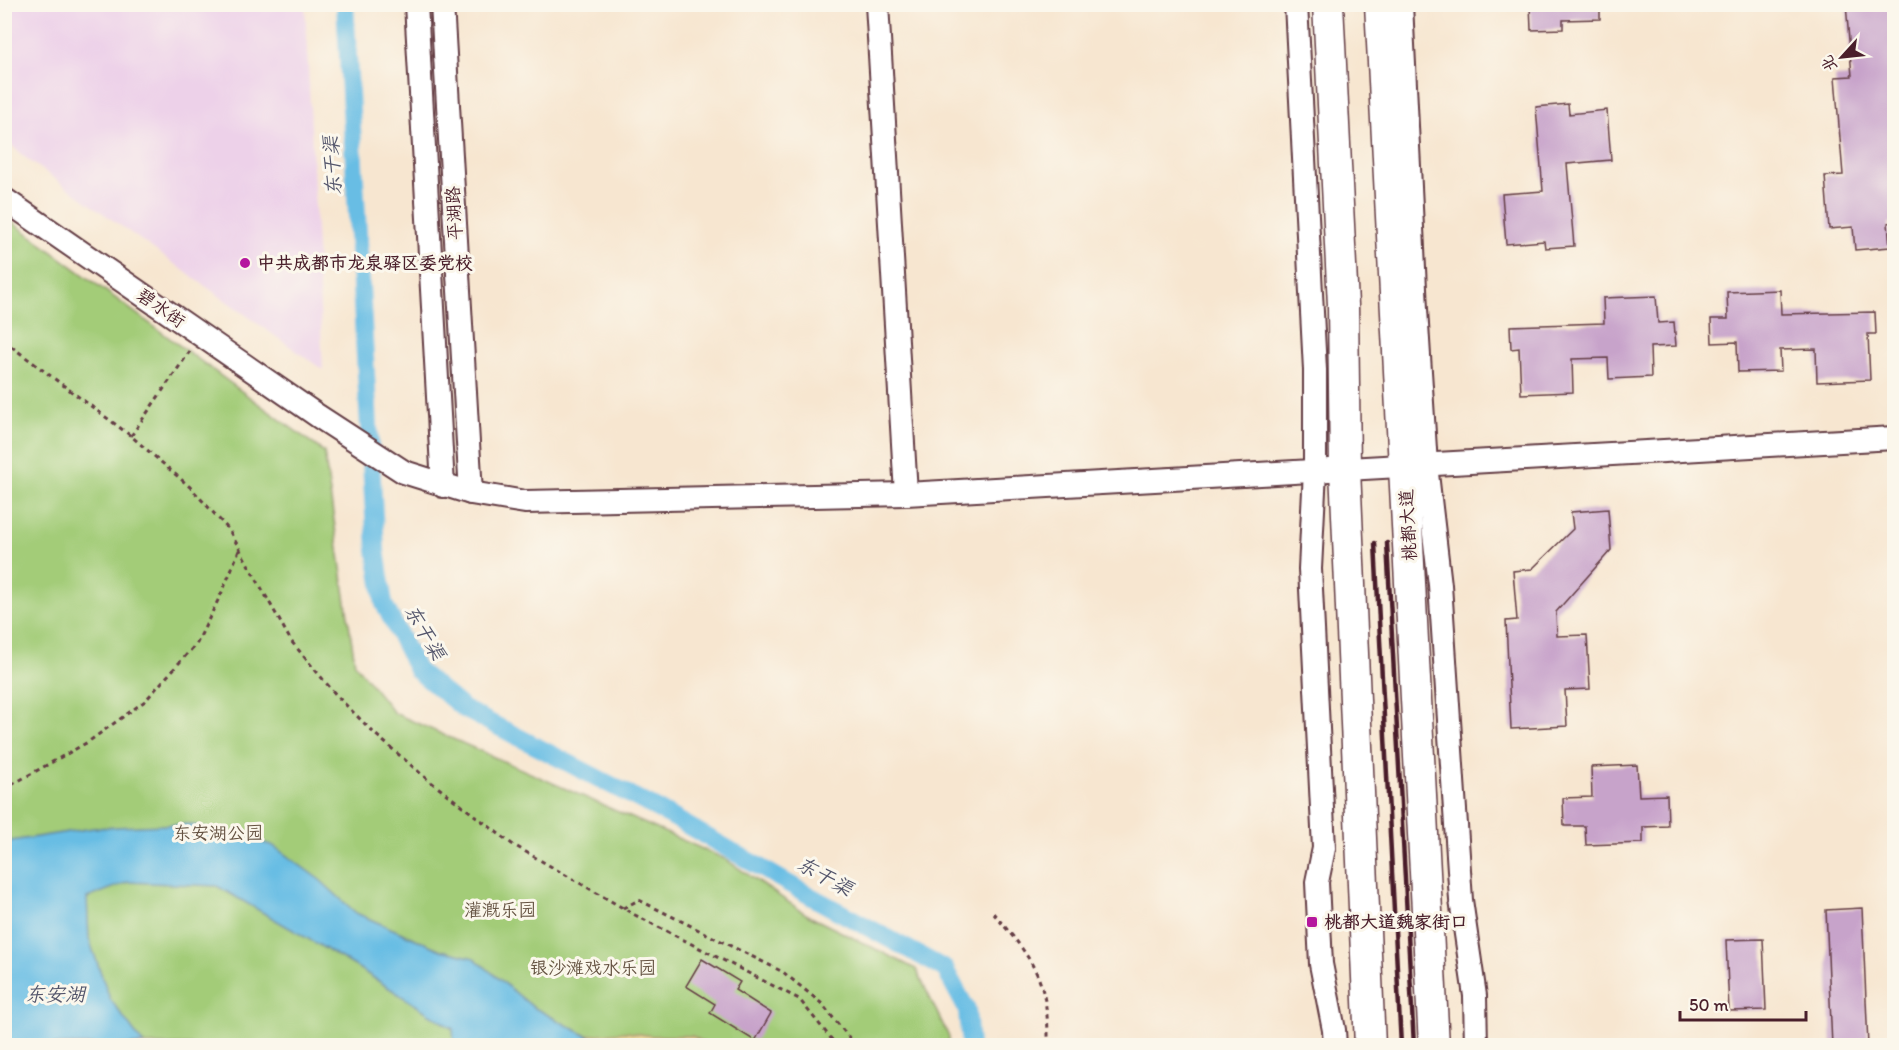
<svg xmlns="http://www.w3.org/2000/svg" width="1899" height="1050" font-family="Itim,'LXGW WenKai TC',sans-serif">
  <style>
    .built { fill: #edd1e9 }
    .green { fill: #a3cc78; stroke: #767652; stroke-width: 1.5 }
    .sand { fill: #eeda9e; stroke: #9c7c64; stroke-width: 1.5 }
    .water { fill: #67bde4; stroke: #586e88; stroke-width: 1.5 }
    .lines { fill: none; stroke-linecap: round; stroke-linejoin: round }
    .canal { stroke: #67bde4; stroke-width: 18 }
    .building { fill: #c7a3ca }
    .minor-casing { stroke: #643d44; stroke-width: 26 }
    .major-casing { stroke: #643d44; stroke-width: 33 }
    .path { stroke: #643d44; stroke-width: 3; stroke-dasharray: 4.5 4.5; stroke-linecap: butt }
    .minor { stroke: #fff; stroke-width: 22 }
    .major { stroke: #fff; stroke-width: 30 }
    .rail { stroke: #4a1f2b; stroke-width: 4.5 }
    .poi-dot { fill: #b5179e; stroke: #fbf7ec; stroke-width: 2 }
    .labels { text-anchor: middle; stroke-width: 6; stroke-linejoin: round; paint-order: stroke }
    .street-label { font-size: 18px; fill: #4a1f2b; stroke: #fbf7ec }
    .poi-label { font-size: 18px; font-weight: bold; fill: #4a1f2b; stroke: #fbf7ec; text-anchor: start }
    .park-label { font-size: 18px; fill: #655342; stroke: #fbf7ec }
    .water-label { font-size: 20px; font-style: italic; fill: #54566c; stroke: #fbf7ec }
  </style>
  <rect width="100%" height="100%" fill="#fbf7ec"/>
  <filter id="ink" filterUnits="userSpaceOnUse"><feTurbulence type="fractalNoise" baseFrequency=".0167" numOctaves="2"/><feDisplacementMap in="SourceGraphic" scale="12" xChannelSelector="R" yChannelSelector="G"/><feConvolveMatrix kernelMatrix="1 2 1 2 8 2 1 2 1" color-interpolation-filters="sRGB"/></filter>
  <filter id="wash" filterUnits="userSpaceOnUse"><feTurbulence type="fractalNoise" baseFrequency=".008" numOctaves="4" result="noise"/><feDisplacementMap in="SourceGraphic" scale="24" xChannelSelector="R" yChannelSelector="G"/><feGaussianBlur stdDeviation="1.35" result="paint"/><feColorMatrix in="noise" values="0 0 0 0 0 0 0 0 0 0 0 0 0 0 0 0 0 1.4 0 .05"/><feComposite in="paint" operator="in"/></filter>
  <g filter="url(#wash)">
    <rect width="100%" height="100%" fill="#f7e6d0"/>
    <path class="built" d="M5 4 305 5 323 370 23 156 5 139Z"/>
    <path class="green" d="M4 216 324 452 355 664 394 713 725 859 809 916 916 969 949 1037V1045H5Z"/>
    <path class="sand" d="M626 1032 652 1036H692L708 1045H725H604L583 1036Z"/>
    <path class="water" d="M189 824 272 845 320 880 356 913 441 950 474 958 533 1007 604 1045H454L453 1029 355 966 217 886 128 882 87 898 89 939 110 999 144 1045H5V842L93 828Z"/>
    <g class="lines">
      <path class="canal" d="M345 4 376 550 384 604 417 670 464 709 669 815 812 897 945 969 967 1010 970 1046"/>
    </g>
    <g id="blocks">
      <g class="building">
        <path d="M1530 4H1600V19L1563 20V29L1531 30Z"/>
        <path d="M1846 4H1894V222L1888 223 1890 247 1855 250 1853 227 1829 229 1825 176 1843 175 1835 77 1852 76Z"/>
        <path d="M1568 104 1569 114 1607 110 1611 160 1567 164 1574 246 1545 248 1544 241 1506 244 1502 194 1543 191 1536 107Z"/>
        <path d="M1780 290 1781 314 1875 312 1876 334H1868L1870 380 1817 382 1816 349 1780 350 1781 371 1738 372 1737 342 1712 343 1711 319H1728L1727 292Z"/>
        <path d="M1656 296 1658 323 1674 322 1676 346 1650 347 1651 377 1609 379 1608 358 1572 359 1573 392 1521 394 1519 348 1511 349 1510 326 1604 323 1603 298Z"/>
        <path d="M1608 509 1611 550 1556 612 1557 636 1587 635 1590 689 1565 690 1567 726 1511 729 1506 621 1517 620 1513 571 1532 569 1573 529 1571 512Z"/>
        <path d="M1637 765 1639 796 1667 795 1668 826 1643 827V843L1586 845 1585 826H1564L1563 798 1592 797 1591 767Z"/>
        <path d="M1862 908 1868 1046H1832L1826 910Z"/>
        <path d="M1763 939 1766 1010 1729 1011 1726 940Z"/>
        <path d="M702 959 740 982 735 990 771 1013 755 1041 710 1013 715 1004 686 986Z"/>
      </g>
    </g>
  </g>
  <g filter="url(#ink)">
    <use href="#blocks" fill-opacity="0" stroke="#643d44" stroke-width="1.5"/>
    <g class="lines">
      <defs>
        <g id="minor">
          <path d="M416 4 443 486"/>
          <path d="M442 4 471 493"/>
          <path d="M877 4 906 494"/>
          <path d="M1296 4 1315 370V471L1310 569 1324 848 1317 882 1321 964 1334 1030 1335 1046"/>
          <path d="M1401 4 1416 309 1426 465 1440 585 1461 900 1475 996 1476 1046"/>
          <path d="M4 199 318 416 404 472 471 493 525 502 906 494 1894 438"/>
        </g>
        <g id="major">
          <path d="M1328 4 1343 305 1345 469 1370 1046"/>
          <path d="M1380 4 1434 1046"/>
        </g>
      </defs>
      <use href="#minor" class="minor-casing"/>
      <use href="#major" class="major-casing"/>
      <g class="path">
        <path d="M4 341 131 436 190 487 229 530 291 641 337 696 375 734 427 779 512 844 635 915 799 999 837 1046"/>
        <path d="M131 436 190 351"/>
        <path d="M4 789 88 742 145 701 197 643 224 588 240 548"/>
        <path d="M623 908 639 900 783 972 821 1003 856 1046"/>
        <path d="M993 913C1034 960 1049 981 1048 1046"/>
      </g>
      <use href="#minor" class="minor"/>
      <use href="#major" class="major"/>
      <g class="rail">
        <path d="M1375 543 1401 1046"/>
        <path d="M1387 543 1414 1046"/>
      </g>
    </g>
  </g>
  <g class="poi-dot">
    <circle cx="245" cy="263" r="6"/>
    <rect x="1306" y="916" width="12" height="12" rx="3"/>
  </g>
  <g class="labels">
    <g class="street-label">
      <text transform="translate(454 213) rotate(-93)" y="6">平湖路</text>
      <text transform="translate(161 308) rotate(35)" y="6">碧水街</text>
      <text transform="translate(1408 525) rotate(-93)" y="6">桃都大道</text>
    </g>
    <g class="poi-label">
      <text x="257" y="269">中共成都市龙泉驿区委党校</text>
      <text x="1324" y="928">桃都大道魏家街口</text>
    </g>
    <g class="park-label">
      <text x="218" y="839">东安湖公园</text>
      <text x="500" y="916">灌溉乐园</text>
      <text x="593" y="974">银沙滩戏水乐园</text>
    </g>
    <g class="water-label">
      <text transform="translate(332 166) rotate(-93)" y="7">东干渠</text>
      <text transform="translate(425 632) rotate(60)" y="7">东干渠</text>
      <text transform="translate(825 876) rotate(29)" y="7">东干渠</text>
      <text x="55" y="1001">东安湖</text>
    </g>
  </g>
  <rect width="1899" height="1050" fill="none" stroke="#fbf7ec" stroke-width="24"/>
  <g transform="translate(1842 57) rotate(243)" stroke="#fbf7ec" stroke-width="4.5" paint-order="stroke">
  <path d="M0-4.5L10 22L0 15L-10 22Z" fill="#4a1f2b"/>
  <text y="-9" font-size="16" font-weight="bold" text-anchor="middle" fill="#4a1f2b">北</text>
  </g>
  <path d="M1680 1011v9h126v-9" fill="none" stroke="#4a1f2b" stroke-width="3"/>
  <text x="1689" y="1011" font-size="18" fill="#4a1f2b" stroke="#fbf7ec" stroke-width="4.5" paint-order="stroke">50 m</text>
</svg>
